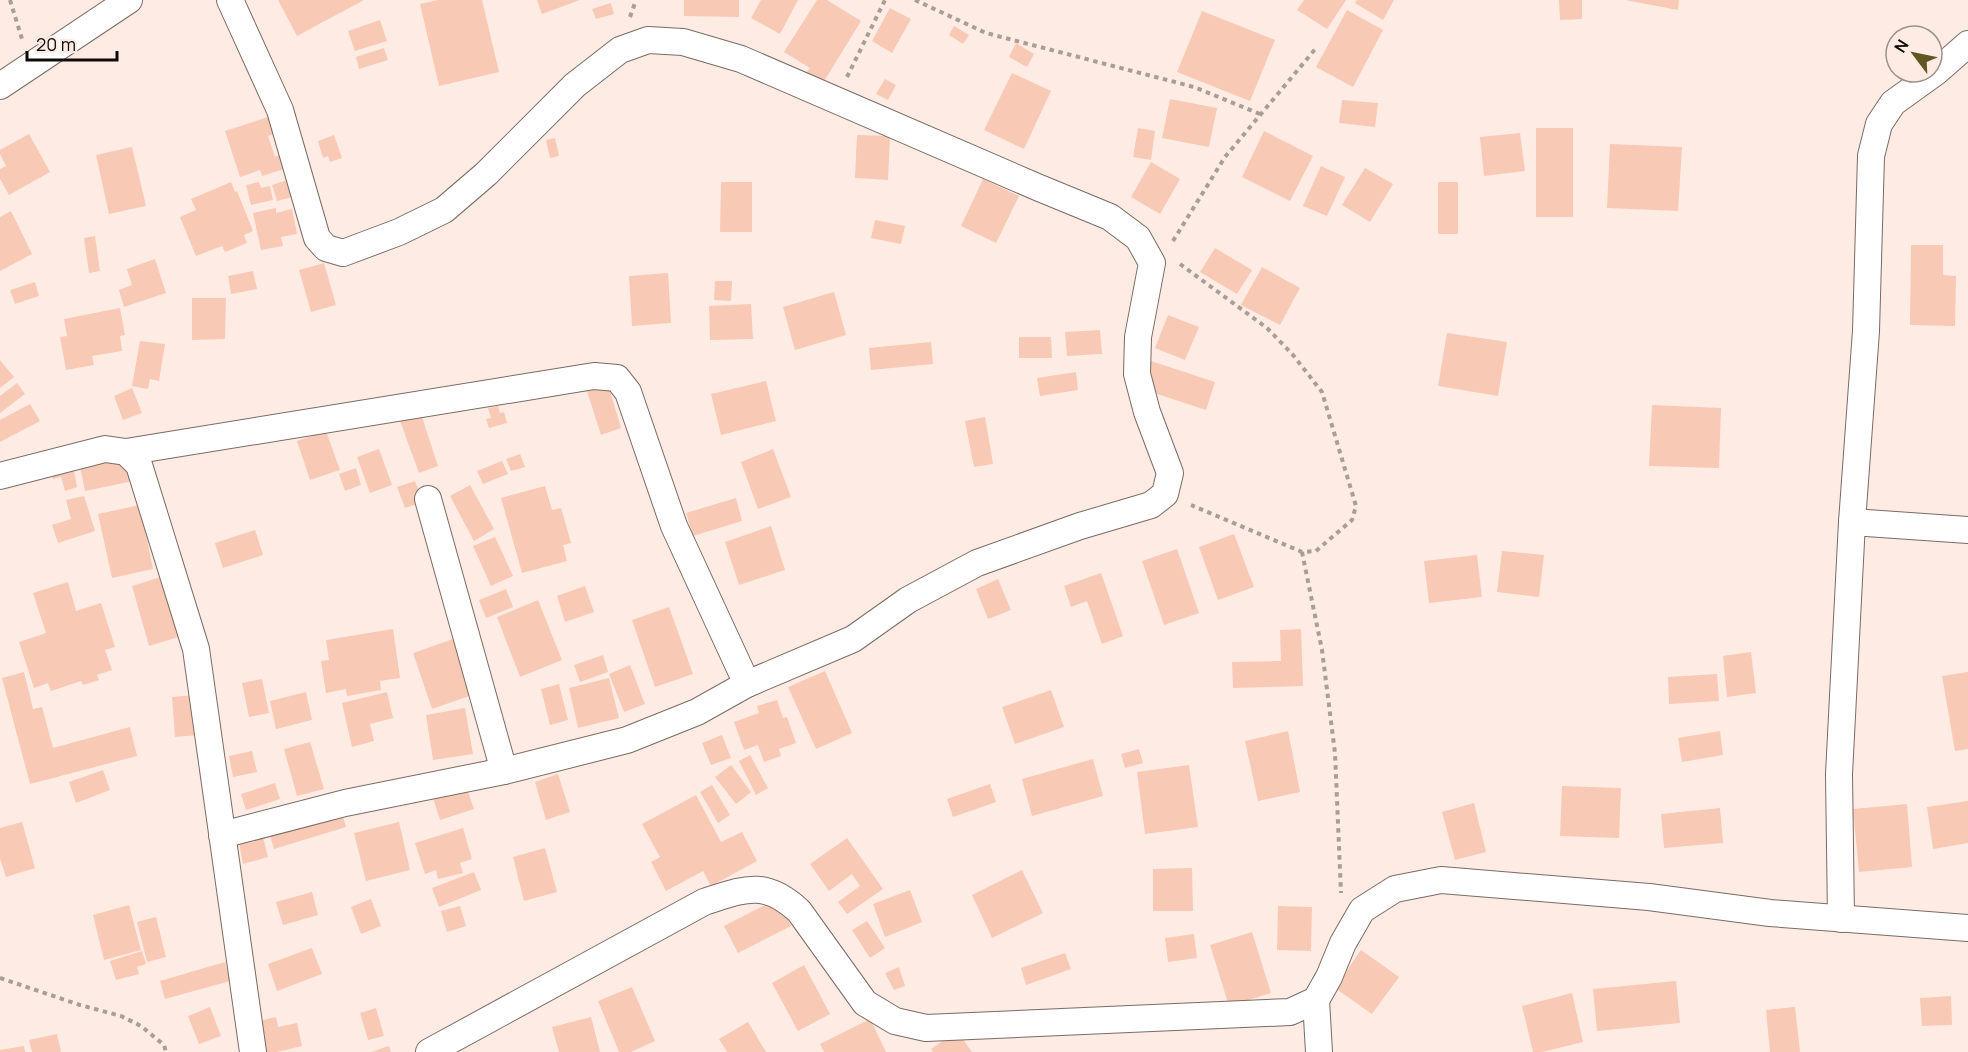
<svg xmlns="http://www.w3.org/2000/svg" width="1968" height="1052" font-family="Manrope,sans-serif">
  <style>
    .building { fill: #f8c9b4 }
    .lines { fill: none; stroke-linecap: round; stroke-linejoin: round }
    .street-casing { stroke: #7a6b64; stroke-width: 28 }
    .path { stroke: #aa9c97; stroke-width: 4; stroke-dasharray: 4.5 4.5; stroke-linecap: butt }
    .street { stroke: #fff; stroke-width: 26 }
  </style>
  <rect width="100%" height="100%" fill="#feece4"/>
  <g class="building">
    <path d="M278 0H364L297 36Z"/>
    <path d="M438 0H482L499 72 439 86 420 4Z"/>
    <path d="M537 0H580L542 14Z"/>
    <path d="M684 0H739V17L684 16Z"/>
    <path d="M761 0H798L780 34 751 18Z"/>
    <path d="M817 0H827L861 21 823 83 806 73 810 68 784 52Z"/>
    <path d="M1304 0H1346L1327 29 1297 10Z"/>
    <path d="M1357 0H1394L1383 20 1355 3Z"/>
    <path d="M1559 0H1582V19L1560 20Z"/>
    <path d="M1625 0H1679L1678 10Z"/>
    <path d="M611 3 614 14 596 19 592 9Z"/>
    <path d="M890 8 911 19 892 53 872 41Z"/>
    <path d="M1347 10 1383 30 1353 87 1316 67Z"/>
    <path d="M1202 11 1275 40 1250 101 1177 72Z"/>
    <path d="M380 20 387 41 355 51 348 31Z"/>
    <path d="M954 26 969 35 963 44 949 35Z"/>
    <path d="M1016 43 1034 54 1027 67 1009 57Z"/>
    <path d="M384 48 388 60 359 69 356 57Z"/>
    <path d="M1012 73 1051 91 1024 149 984 130Z"/>
    <path d="M885 79 896 85 888 100 876 94Z"/>
    <path d="M1170 99 1217 108 1209 147 1162 138Z"/>
    <path d="M1342 100 1378 103 1375 127 1339 123Z"/>
    <path d="M271 116 277 133 268 136 275 157 279 155 284 169 262 176 260 170 240 177 225 131Z"/>
    <path d="M1138 128 1155 131 1151 160 1133 157Z"/>
    <rect x="1536" y="128" width="37" height="89"/>
    <path d="M1264 131 1313 156 1290 201 1242 177Z"/>
    <path d="M1520 133 1525 171 1484 176 1480 137Z"/>
    <path d="M29 134 50 172 9 195 0 179V169L6 166 0 154V150Z"/>
    <path d="M334 135 342 158 330 162 328 156 323 158 318 141Z"/>
    <path d="M857 135 890 136 888 180 855 178Z"/>
    <path d="M555 138 559 156 550 158 546 140Z"/>
    <path d="M1610 144 1682 147 1678 211 1607 208Z"/>
    <path d="M132 147 146 206 109 214 96 155Z"/>
    <path d="M1151 162 1180 179 1160 214 1131 197Z"/>
    <path d="M1321 166 1345 177 1327 216 1303 206Z"/>
    <path d="M1365 168 1393 184 1370 222 1342 205Z"/>
    <path d="M983 179 1019 196 996 243 961 226Z"/>
    <path d="M287 180 292 197 277 201 272 185Z"/>
    <path d="M231 182 235 192 237 191 253 231 244 235 247 243 225 252 222 246 196 256 180 217 196 210 191 199Z"/>
    <path d="M259 182 261 188 270 186 273 200 251 205 246 185Z"/>
    <path d="M721 182H752V232H720Z"/>
    <rect x="1438" y="182" width="20" height="52"/>
    <path d="M276 208V213L292 209 297 234 281 237 283 246 261 250 253 213Z"/>
    <path d="M11 211 32 254 0 271V217Z"/>
    <path d="M875 220 905 226 901 244 871 238Z"/>
    <path d="M95 236 100 271 89 273 84 238Z"/>
    <path d="M1911 245H1943V275L1956 276 1955 326 1910 325Z"/>
    <path d="M1215 248 1252 270 1237 294 1200 272Z"/>
    <path d="M155 259 166 293 124 307 119 290 132 285 127 269Z"/>
    <path d="M324 263 336 305 311 312 299 270Z"/>
    <path d="M1262 267 1300 288 1280 325 1241 305Z"/>
    <path d="M253 271 257 289 231 294 228 276Z"/>
    <path d="M668 273 671 323 632 326 629 276Z"/>
    <path d="M715 281H732L731 301 714 300Z"/>
    <path d="M35 282 39 296 15 304 10 290Z"/>
    <path d="M834 292 846 335 795 350 783 307Z"/>
    <path d="M192 298H226L225 339 192 340Z"/>
    <path d="M751 304 753 339 710 340 709 306Z"/>
    <path d="M120 308 125 335 120 336 122 351 92 356 94 365 66 370 60 337 67 336 64 319Z"/>
    <path d="M1168 315 1199 327 1185 360 1155 348Z"/>
    <path d="M1100 330 1102 354 1067 356 1065 332Z"/>
    <path d="M1447 333 1507 342 1498 396 1438 386Z"/>
    <path d="M1019 337H1051L1052 358H1019Z"/>
    <path d="M140 341 165 344 159 381 150 379 148 389 132 386Z"/>
    <path d="M931 342 933 364 871 370 869 348Z"/>
    <path d="M0 360 14 377 0 388Z"/>
    <path d="M1151 361 1215 382 1206 410 1142 389Z"/>
    <path d="M1076 372 1078 390 1040 396 1037 378Z"/>
    <path d="M607 381 621 428 601 435 586 388Z"/>
    <path d="M766 381 776 421 721 435 711 394Z"/>
    <path d="M17 383 25 394 0 413V396Z"/>
    <path d="M132 388 142 413 123 420 114 396Z"/>
    <path d="M30 404 40 421 0 442V420Z"/>
    <path d="M1652 405 1721 408 1719 468 1649 466Z"/>
    <path d="M498 406 500 413 504 412 507 423 489 428 486 419 491 418 488 408Z"/>
    <path d="M420 411 438 466 419 473 399 418Z"/>
    <path d="M985 417 993 464 974 467 965 421Z"/>
    <path d="M326 431 340 470 310 480 297 441Z"/>
    <path d="M379 449 392 485 370 493 357 457Z"/>
    <path d="M773 449 791 497 758 509 741 462Z"/>
    <path d="M126 452 133 481 85 491 79 462Z"/>
    <path d="M520 454 525 467 511 471 506 459Z"/>
    <path d="M71 455 77 487 65 491 61 477 53 479 48 462Z"/>
    <path d="M502 461 508 474 483 484 477 471Z"/>
    <path d="M356 468 361 485 345 491 339 474Z"/>
    <path d="M415 481 423 502 405 508 397 487Z"/>
    <path d="M470 485 494 529 474 541 450 496Z"/>
    <path d="M545 486 552 510 561 508 571 543 563 545 567 561 522 573 501 498Z"/>
    <path d="M84 496 95 531 58 543 52 525 71 519 66 500Z"/>
    <path d="M736 498 742 521 693 536 686 513Z"/>
    <path d="M140 505 153 569 112 578 98 514Z"/>
    <path d="M771 526 785 570 739 585 725 542Z"/>
    <path d="M255 530 263 555 223 568 215 543Z"/>
    <path d="M1234 534 1254 587 1218 600 1199 547Z"/>
    <path d="M495 537 513 576 491 586 473 546Z"/>
    <path d="M1177 549 1199 613 1164 625 1142 561Z"/>
    <path d="M1502 551 1544 555 1539 597 1497 592Z"/>
    <path d="M1477 555 1482 597 1429 603 1424 561Z"/>
    <path d="M1101 573 1123 636 1102 644 1087 601 1071 607 1064 586Z"/>
    <path d="M164 576 182 636 149 646 132 586Z"/>
    <path d="M998 579 1011 610 988 619 976 589Z"/>
    <path d="M68 582 76 611 101 603 115 647 105 650 112 670 97 675 99 680 83 685 81 681 51 691 48 683 34 688 19 642 46 633 33 593Z"/>
    <path d="M585 586 594 612 565 622 557 596Z"/>
    <path d="M506 589 513 607 486 618 479 600Z"/>
    <path d="M538 600 562 660 520 677 497 617Z"/>
    <path d="M669 607 693 674 655 687 632 620Z"/>
    <path d="M393 629 400 678 380 681 381 690 347 696 346 689 326 693 321 661 329 660 326 640Z"/>
    <path d="M1301 629 1303 686 1233 688 1232 662 1281 661 1280 630Z"/>
    <path d="M456 638 475 694 432 709 413 653Z"/>
    <path d="M1751 652 1756 693 1727 697 1723 656Z"/>
    <path d="M603 655 608 672 580 682 574 665Z"/>
    <path d="M630 665 645 704 624 712 609 674Z"/>
    <path d="M825 671 852 733 816 749 788 687Z"/>
    <path d="M24 672 33 709 42 707 53 748 130 727 137 756 30 784 2 678Z"/>
    <path d="M1968 672V749L1955 751 1942 676Z"/>
    <path d="M1717 674 1719 701 1669 704 1668 677Z"/>
    <path d="M609 678 619 718 578 728 569 688Z"/>
    <path d="M262 679 269 713 249 717 242 683Z"/>
    <path d="M559 684 568 720 550 725 541 689Z"/>
    <path d="M1051 690 1064 727 1015 744 1002 707Z"/>
    <path d="M306 692 312 720 276 729 270 701Z"/>
    <path d="M387 692 393 718 370 724 374 741 352 747 342 703Z"/>
    <path d="M195 695 199 735 175 737 172 697Z"/>
    <path d="M777 700 783 718 787 717 796 743 779 749 781 756 764 762 758 745 744 750 734 722 759 713 757 706Z"/>
    <path d="M465 708 473 754 433 760 426 715Z"/>
    <path d="M1288 731 1300 792 1258 801 1245 741Z"/>
    <path d="M1720 731 1723 755 1682 762 1678 738Z"/>
    <path d="M722 735 731 758 711 765 702 743Z"/>
    <path d="M310 742 324 789 297 796 284 749Z"/>
    <path d="M1139 749 1143 763 1125 768 1121 754Z"/>
    <path d="M252 751 257 772 233 777 229 756Z"/>
    <path d="M750 755 768 788 756 795 739 761Z"/>
    <path d="M1093 759 1103 796 1032 816 1022 779Z"/>
    <path d="M731 765 751 792 736 804 715 777Z"/>
    <path d="M1189 765 1198 827 1145 834 1137 772Z"/>
    <path d="M103 770 110 790 76 803 69 782Z"/>
    <path d="M558 774 570 812 546 820 535 782Z"/>
    <path d="M275 783 280 799 246 810 241 794Z"/>
    <path d="M990 784 996 802 953 817 947 799Z"/>
    <path d="M712 785 730 815 718 823 700 792Z"/>
    <path d="M466 786 474 809 440 820 433 798Z"/>
    <path d="M1562 786 1621 788 1619 838 1560 836Z"/>
    <path d="M696 795 721 842 742 832 757 861 711 886 703 871 666 891 651 862 660 857 642 824Z"/>
    <path d="M1968 801V843L1933 849 1927 807Z"/>
    <path d="M1474 803 1486 852 1455 860 1442 812Z"/>
    <path d="M1907 804 1912 867 1859 872 1853 809Z"/>
    <path d="M1720 808 1723 843 1664 848 1661 814Z"/>
    <path d="M341 810 346 827 274 849 269 832Z"/>
    <path d="M22 822 35 868 6 877 0 858V828Z"/>
    <path d="M399 822 410 870 366 881 354 833Z"/>
    <path d="M463 828 472 859 460 863 463 873 438 879 436 870 425 874 415 843Z"/>
    <path d="M263 837 268 857 243 864 239 843Z"/>
    <path d="M847 838 883 889 847 914 838 902 860 886 852 874 829 891 810 864Z"/>
    <path d="M545 848 557 892 524 901 513 857Z"/>
    <path d="M1192 868 1193 911H1153V869Z"/>
    <path d="M1022 870 1043 913 992 938 972 895Z"/>
    <path d="M474 872 481 890 439 907 432 888Z"/>
    <path d="M910 890 922 922 885 937 873 904Z"/>
    <path d="M312 892 318 915 283 925 276 902Z"/>
    <path d="M371 899 381 926 361 934 351 907Z"/>
    <path d="M777 899 791 926 738 953 724 926Z"/>
    <path d="M129 905 141 950 104 960 93 915Z"/>
    <path d="M460 906 466 926 447 932 441 911Z"/>
    <path d="M1278 906 1312 907 1311 951 1277 950Z"/>
    <path d="M156 917 166 957 147 962 137 922Z"/>
    <path d="M867 921 885 948 870 958 852 930Z"/>
    <path d="M1252 932 1271 993 1229 1006 1210 945Z"/>
    <path d="M1194 934 1197 958 1168 962 1165 938Z"/>
    <path d="M312 948 322 974 277 991 268 964Z"/>
    <path d="M1361 950 1399 977 1372 1014 1335 988Z"/>
    <path d="M142 951 146 964 137 967 139 974 116 980 110 961Z"/>
    <path d="M1065 953 1071 969 1026 985 1021 968Z"/>
    <path d="M225 962 230 981 165 999 160 981Z"/>
    <path d="M804 965 830 1014 798 1031 772 983Z"/>
    <path d="M899 967 905 986 894 990 885 973Z"/>
    <path d="M1676 981 1680 1023 1597 1031 1593 989Z"/>
    <path d="M632 987 655 1041 631 1052H619L598 1001Z"/>
    <path d="M1572 993 1583 1042 1542 1052H1533L1522 1006Z"/>
    <path d="M1951 996 1952 1025 1922 1026 1920 998Z"/>
    <path d="M210 1007 221 1036 199 1044 188 1016Z"/>
    <path d="M1795 1007 1800 1052H1770L1766 1010Z"/>
    <path d="M376 1008 384 1036 368 1040 360 1013Z"/>
    <path d="M276 1017 278 1027 297 1023 302 1046 277 1052H266L259 1021Z"/>
    <path d="M591 1017 600 1052H559L552 1027Z"/>
    <path d="M870 1019 886 1052H824L820 1044Z"/>
    <path d="M748 1022 766 1052H727L719 1039Z"/>
    <path d="M957 1031 972 1052H933L931 1049Z"/>
    <path d="M57 1034 61 1052H32L29 1040Z"/>
    <path d="M24 1046 25 1052H0V1050Z"/>
    <path d="M389 1046 391 1052H371Z"/>
  </g>
  <g class="lines">
    <defs>
      <g id="street">
        <path d="M0 86 129 0"/>
        <path d="M126 452 594 376 617 378 628 392 674 526 747 684"/>
        <path d="M0 476 105 449 126 452 139 465 196 649 253 1052"/>
        <path d="M428 499 504 771"/>
        <path d="M1852 522 1968 530"/>
        <path d="M222 835 345 803 504 771 627 740 697 712 747 684 853 639 908 600 977 563 1080 526 1151 505 1165 494 1170 473 1147 412 1137 374 1138 337 1152 263 1138 238 1110 217 1037 187 741 59 683 42 648 40 620 50 575 85 486 174 444 210 399 232 343 253 326 248 317 238 280 110 230 0"/>
        <path d="M1841 919 1839 774 1852 522 1866 331 1871 156 1879 124 1893 103 1936 72 1968 44"/>
        <path d="M1316 1000 1319 1052"/>
        <path d="M429 1052 704 902C745 889 764 879 799 911L865 1003 895 1021 926 1028 1290 1012 1316 1000 1329 977 1343 943 1362 910 1395 889 1441 880 1649 897 1770 913 1968 928"/>
      </g>
    </defs>
    <use href="#street" class="street-casing"/>
    <g class="path">
      <path d="M10 0 22 39"/>
      <path d="M915 0 986 33 1194 87 1260 114"/>
      <path d="M630 17 636 0"/>
      <path d="M847 77 885 0"/>
      <path d="M1173 241 1225 157 1317 47"/>
      <path d="M1180 264 1267 328 1293 355 1322 392 1356 506 1352 520 1316 551 1302 552 1191 505"/>
      <path d="M1302 552 1322 650 1335 753 1341 893"/>
      <path d="M0 978 80 1005 121 1016 141 1026 164 1045 166 1052"/>
    </g>
    <use href="#street" class="street"/>
  </g>
  <g transform="translate(1914 54) rotate(302)"><circle r="28" fill="#feece4" stroke="#9e928c" stroke-width="1.5"/>
  <path d="M0-4.5L10 22L0 15L-10 22Z" fill="#605622"/>
  <text y="-9" font-size="16" font-weight="bold" text-anchor="middle" fill="#0f0a08">N</text>
  </g>
  <path d="M27 51v9h90v-9" fill="none" stroke="#0f0a08" stroke-width="3"/>
  <text x="36" y="51" font-size="18" fill="#0f0a08" stroke="#feece4" stroke-width="4.5" paint-order="stroke">20 m</text>
</svg>
